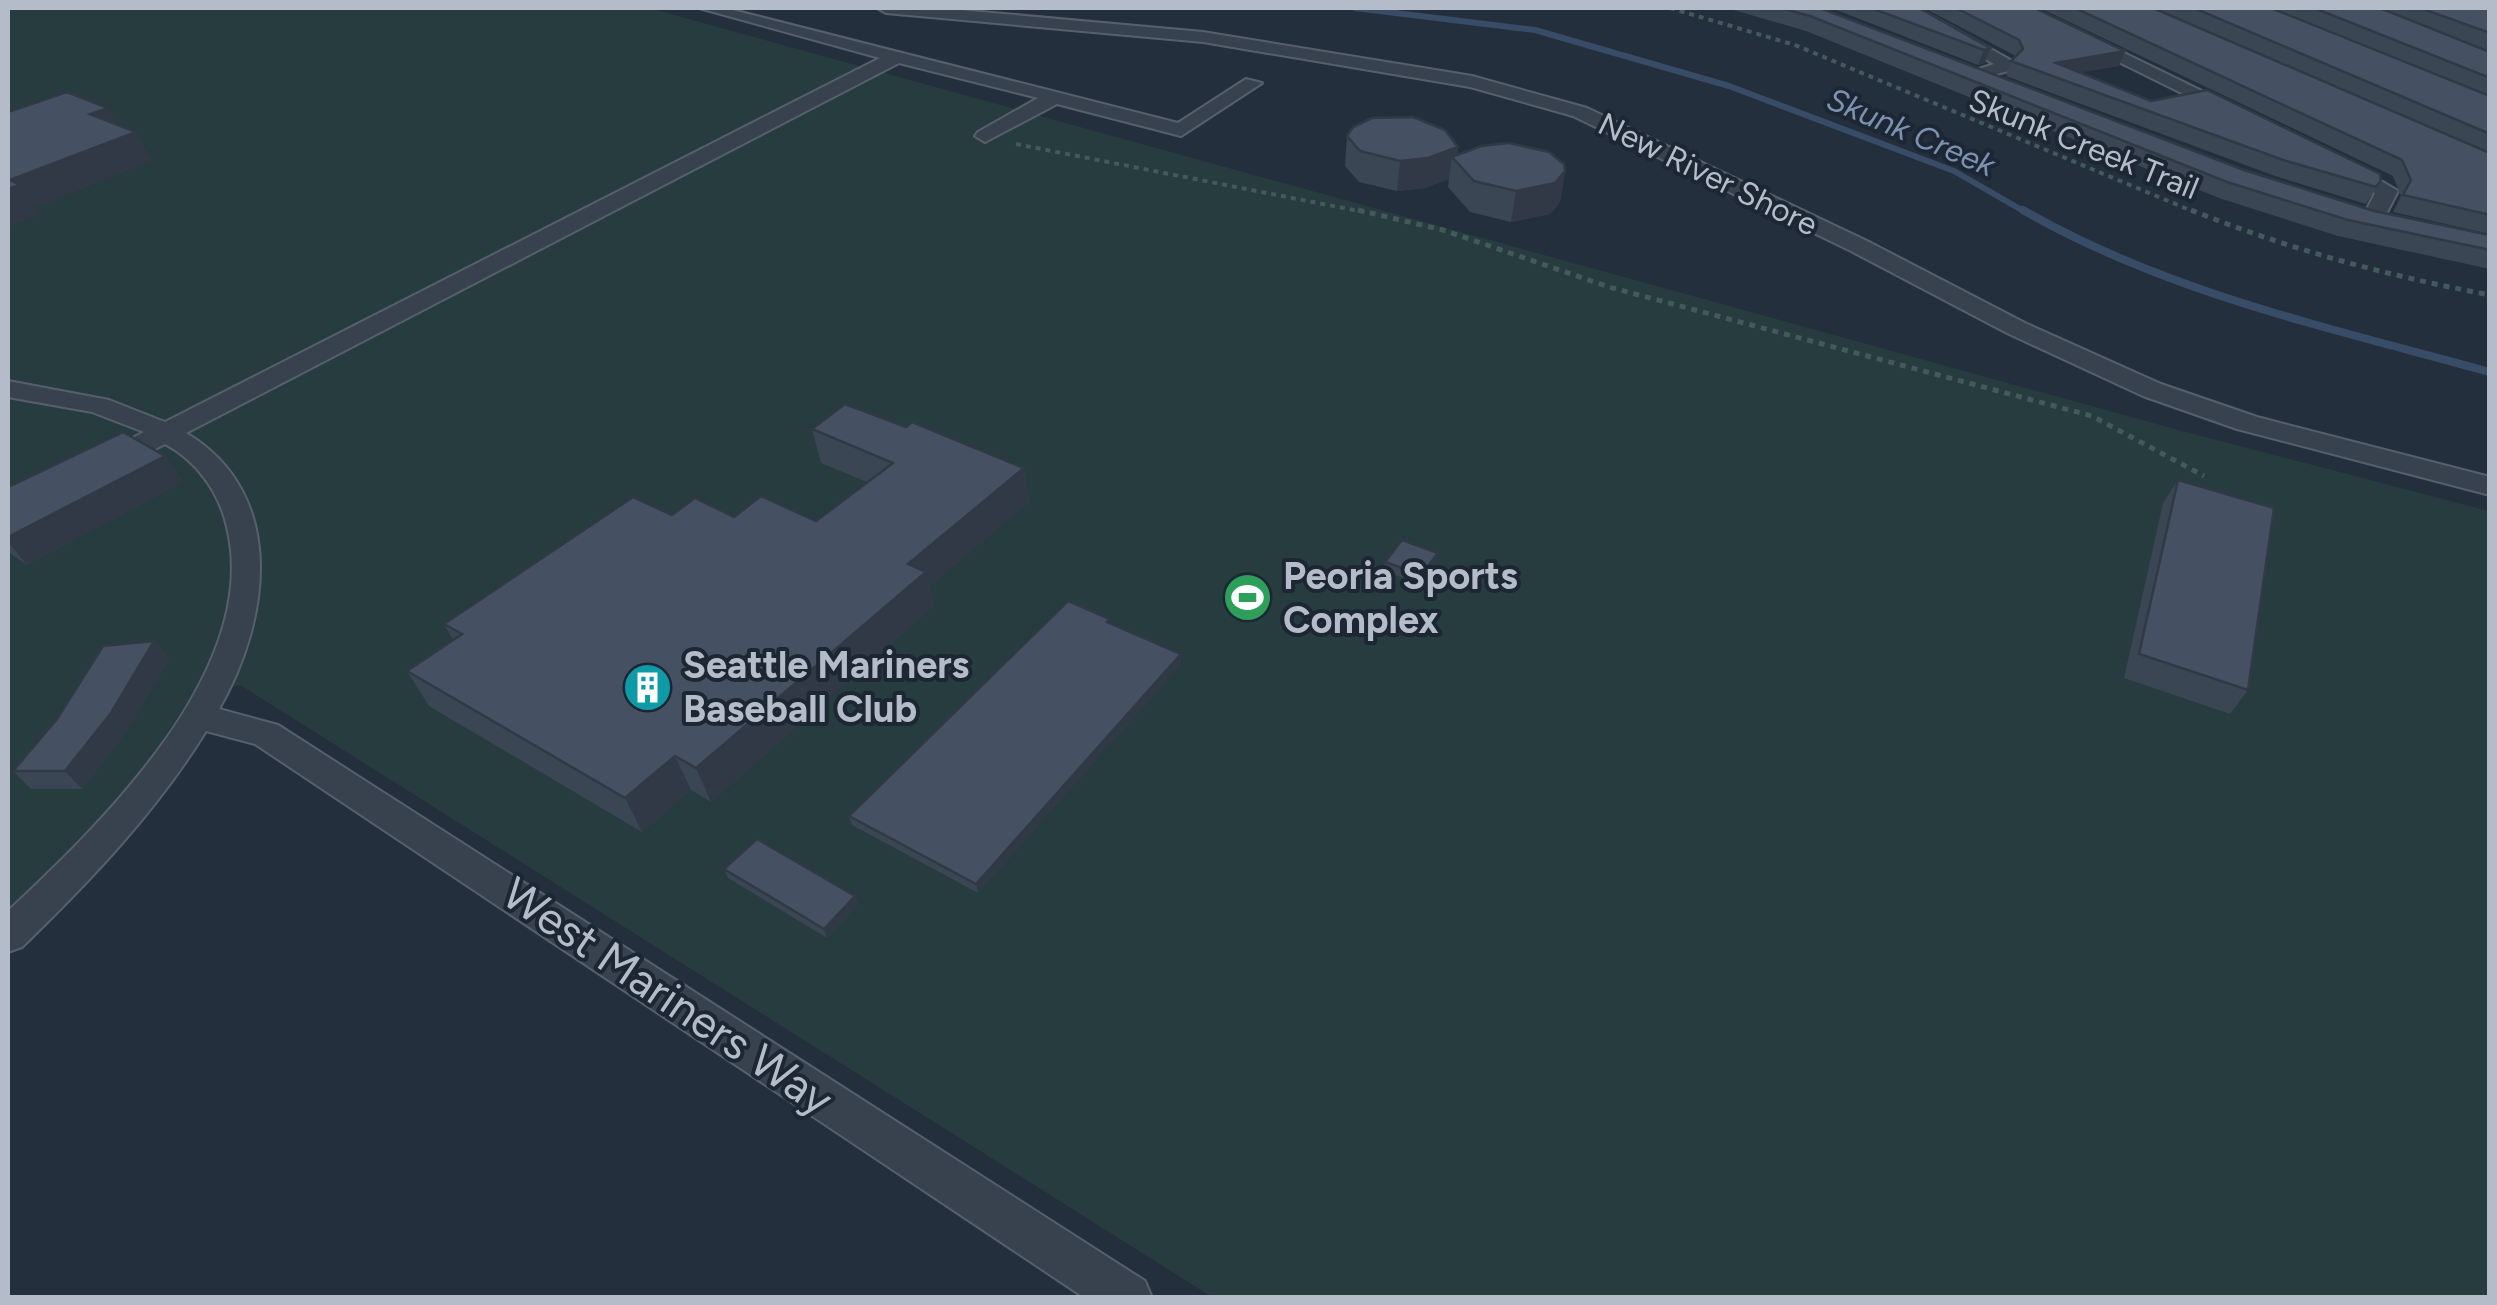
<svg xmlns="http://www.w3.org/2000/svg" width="2497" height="1305" font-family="Figtree,sans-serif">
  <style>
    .green { fill: #263c3f }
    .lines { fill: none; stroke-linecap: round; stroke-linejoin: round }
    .stream-far1 { stroke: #394c67; stroke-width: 6 }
    .stream { stroke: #394c67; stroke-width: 8 }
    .minor-casing { stroke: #565f6c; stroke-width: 4 }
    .path-far1 { stroke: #44595c; stroke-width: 4; stroke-dasharray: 5 5; stroke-linecap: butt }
    .path { stroke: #44595c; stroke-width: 5; stroke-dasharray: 6 6; stroke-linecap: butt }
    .minor { fill: #38414e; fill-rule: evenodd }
    .wall { fill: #3b4654 }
    .shaded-wall { fill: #303945 }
    .building { fill: #455162; stroke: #303945; stroke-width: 2.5 }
    .labels { text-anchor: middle; stroke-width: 8; stroke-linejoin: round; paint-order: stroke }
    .far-water-label { font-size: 32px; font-style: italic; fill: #7c92b1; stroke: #1d2633 }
    .far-street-label { font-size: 32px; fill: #b4bcc9; stroke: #1d2633 }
    .poi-label { font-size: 38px; font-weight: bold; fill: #b4bcc9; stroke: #1d2633; text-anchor: start }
    .near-street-label { font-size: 45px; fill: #b4bcc9; stroke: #1d2633 }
  </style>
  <rect width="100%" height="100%" fill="#242f3e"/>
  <path class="green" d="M8 8H649L2182 431 2489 511V1297H1212L240 685 189 700 129 790 8 916Z"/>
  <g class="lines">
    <path class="stream-far1" d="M1355 8 1535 30 1729 86 1954 171 2027 213"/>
    <path class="stream" d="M2023 210C2167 293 2331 328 2490 372"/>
    <defs>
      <g id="minor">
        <path d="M699 8H725L1178 123 1246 79 1262 83 1181 136 1057 104 985 142 975 136 978 132 1038 98 899 63 186 433C288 494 270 620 219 709L278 725 1145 1281 1152 1298H1085L255 744 206 731C156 812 90 881 22 947L8 952V911C101 824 262 669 227 527 219 492 197 461 165 444L116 469H96L92 463 96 457 144 432 92 412 8 397V381L109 400 165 422 880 58Z"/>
        <path d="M877 8H937L1203 32 1472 76 1587 108 1867 241 2025 323 2161 384 2257 417 2490 477V495L2237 429 2143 396 2007 333 1851 251 1573 116 1470 87 1203 42 886 13Z"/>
        <path d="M1897 8H1917L2014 62 2009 71 1970 80V72L1994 64Z"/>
        <path d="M2010 8H2032L2245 112 2228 116Z"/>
        <path d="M2342 158 2398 191 2381 224 2373 226 2362 219 2375 193 2335 168V160Z"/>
      </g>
    </defs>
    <use href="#minor" class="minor-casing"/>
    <g class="path-far1">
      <path d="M1670 8 1795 45 2197 213"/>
      <path d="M1016 144 1369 213"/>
    </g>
    <g class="path">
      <path d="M1358 210 1443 230 1609 287 2092 416 2204 476"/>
      <path d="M2191 210C2291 250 2384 275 2490 295"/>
    </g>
    <use href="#minor" class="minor"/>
  </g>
  <g class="wall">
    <path d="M1727 8H1919L1990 48 1985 63 1978 65 1834 9H1823L2244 170 2374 211 2490 235V269L2338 236 2219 198 1806 31Z"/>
    <path d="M1924 8H2035L2125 51 2119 66 2080 72 2151 101 2381 180 2366 204 2275 176 2006 76 2011 61 2015 58 2014 55Z"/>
    <path d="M2040 8H2153L2285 65 2155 8H2490V51L2450 36 2490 52V234L2393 212 2401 196 2393 176Z"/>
    <path d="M1347 136 1458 147 1457 155 1565 171 1560 202 1550 214 1511 222 1470 212 1448 187 1449 179 1425 188 1397 191 1359 182 1345 166Z"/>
    <path d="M812 429 1024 468 1029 502 929 587 934 606 711 802 691 790 642 832 429 706 407 671 453 640 444 624 672 515 816 521 867 482 821 463Z"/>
    <path d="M165 456 183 482 27 565 8 552V487Z"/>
    <path d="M2178 480 2248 690 2230 714 2124 678 2163 503Z"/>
    <path d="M1385 562H1436L1420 584 1384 571Z"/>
    <path d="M1111 624 1181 654V664L978 893 852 825 849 816Z"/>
    <path d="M154 641 169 659 127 731 82 789H31L13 771Z"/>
    <path d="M724 869 855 896 858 905 827 938 728 878Z"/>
  </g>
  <g class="shaded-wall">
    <path d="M1990 48 1985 63 1978 65 1984 50Z"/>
    <path d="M2125 51 2119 66 2054 77 2056 63Z"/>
    <path d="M108 108 125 136 136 132 153 161 35 208 40 215 8 227V189L10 180 90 114Z"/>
    <path d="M1458 147 1456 161 1452 157 1449 179 1425 188 1397 191 1400 161Z"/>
    <path d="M1565 171 1560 202 1550 214 1511 222 1516 191Z"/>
    <path d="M165 456 183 482 27 565 8 542V537Z"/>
    <path d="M1024 468 1029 502 929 587 934 606 711 802 696 768 908 564Z"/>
    <path d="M1438 553 1436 562 1420 584 1421 575Z"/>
    <path d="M154 641 169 659 127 731 82 789 65 771Z"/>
    <path d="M1181 654V664L978 893 976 884Z"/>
    <path d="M675 756 691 790 642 832 625 798Z"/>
    <path d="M855 896 858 905 827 938 824 929Z"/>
  </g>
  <g class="building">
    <path d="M1780 8H1820L2244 170 2374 211 2490 235V250L2348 220 2227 182 1810 16Z"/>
    <path d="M1871 8H1919L1990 48 1984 50Z"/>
    <path d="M1956 8H2035L2125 51 2056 63 2151 101 2207 90 2380 174 2381 180 2376 187 2283 160 2011 61 2023 49 2019 40Z"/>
    <path d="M2075 8H2153L2490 153V215L2403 195 2411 180 2402 160Z"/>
    <path d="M2194 8H2271L2490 96V134Z"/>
    <path d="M2314 8H2380L2490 52V78Z"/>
    <path d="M2420 8H2490V33Z"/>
    <path d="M67 92 108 108 90 114 136 132 10 180 20 185 8 189V112Z"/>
    <path d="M1413 117 1445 130 1458 147 1428 158 1400 161 1360 151 1347 136 1353 127 1372 118Z"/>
    <path d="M1509 143 1549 152 1564 164 1565 171 1555 183 1516 191 1474 181 1452 157 1481 146Z"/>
    <path d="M845 404 906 427 912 422 1024 468 908 564 926 572 696 768 675 756 625 798 407 671 462 634 444 624 633 497 672 515 695 498 734 517 761 496 816 521 893 463 812 429Z"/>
    <path d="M123 432 165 456 8 537V487Z"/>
    <path d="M2178 480 2274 508 2248 690 2139 654Z"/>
    <path d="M1402 540 1438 553 1421 575 1385 562Z"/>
    <path d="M1068 601 1110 619 1107 622 1181 654 976 884 849 816Z"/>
    <path d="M154 641 111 713 65 771H13L57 719 103 646Z"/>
    <path d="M757 839 855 896 824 929 724 869Z"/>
  </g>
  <defs>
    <symbol id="stadium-disc" viewBox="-11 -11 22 22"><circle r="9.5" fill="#2e9e5b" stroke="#1d2633"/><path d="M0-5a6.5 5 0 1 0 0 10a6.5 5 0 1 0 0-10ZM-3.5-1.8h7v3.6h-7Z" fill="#fff"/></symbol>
    <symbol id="building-disc" viewBox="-11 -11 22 22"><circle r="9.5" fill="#0f9aa8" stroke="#1d2633"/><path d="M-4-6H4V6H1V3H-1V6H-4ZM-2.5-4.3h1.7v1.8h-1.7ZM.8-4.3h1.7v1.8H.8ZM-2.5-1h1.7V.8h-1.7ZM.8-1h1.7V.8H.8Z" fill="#fff"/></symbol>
  </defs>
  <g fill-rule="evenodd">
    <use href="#stadium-disc" x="1220" y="570" width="55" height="55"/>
    <use href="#building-disc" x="620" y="660" width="55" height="55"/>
  </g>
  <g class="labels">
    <g class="far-water-label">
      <text transform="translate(1911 132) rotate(23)" y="11">Skunk Creek</text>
    </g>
    <g class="far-street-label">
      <text transform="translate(2084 144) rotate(22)" y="11">Skunk Creek Trail</text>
      <text transform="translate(1708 174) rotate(26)" y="11">New River Shore</text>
    </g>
    <g class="poi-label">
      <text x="1283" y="589">Peoria Sports<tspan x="1283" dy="44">Complex</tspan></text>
      <text x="683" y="678">Seattle Mariners<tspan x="683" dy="44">Baseball Club</tspan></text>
    </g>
    <g class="near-street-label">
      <text transform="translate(668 996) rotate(34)" y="16">West Mariners Way</text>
    </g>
  </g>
  <rect width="2497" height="1305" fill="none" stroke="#b4bcc9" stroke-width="20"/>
</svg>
